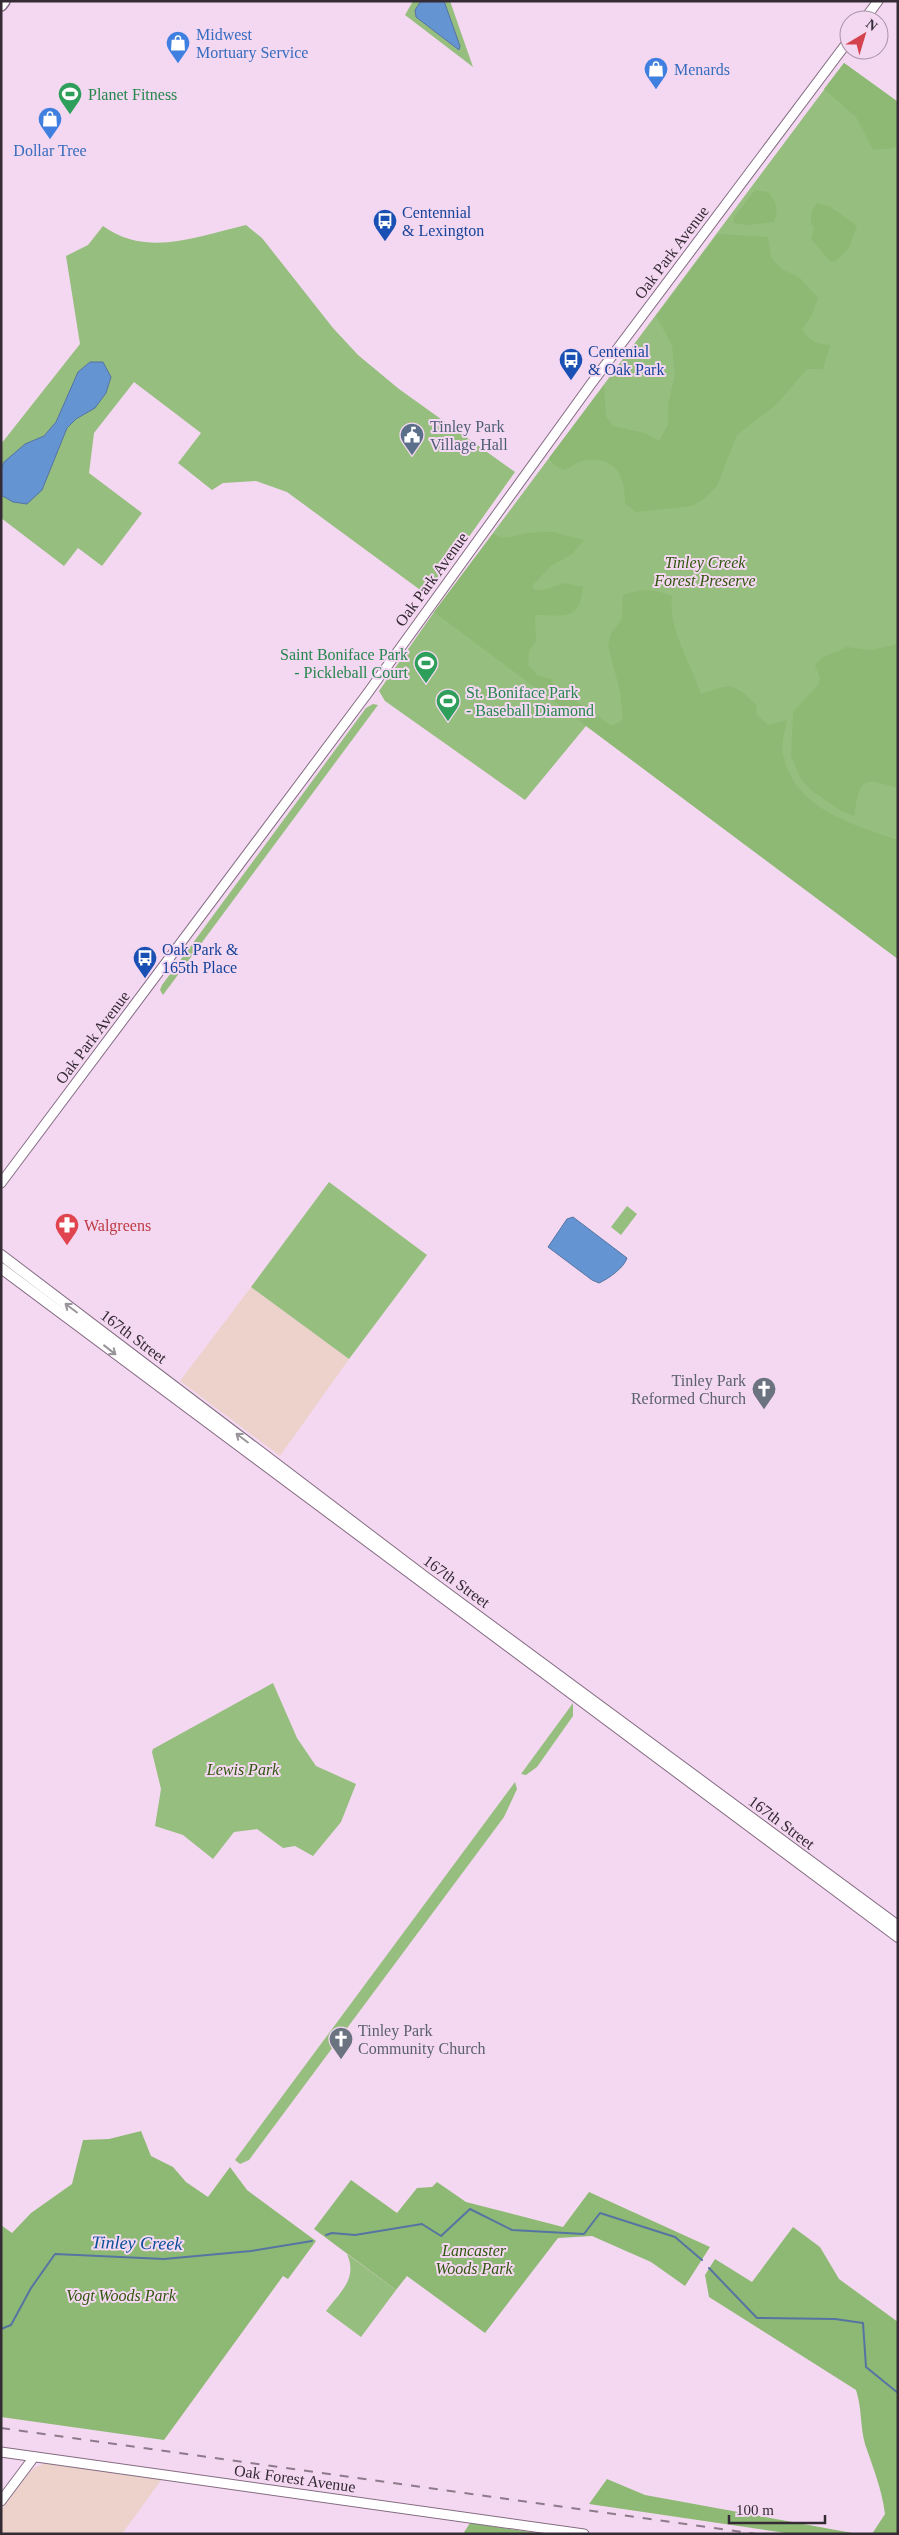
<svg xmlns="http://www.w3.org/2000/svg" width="899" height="2535" font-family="Georgia,serif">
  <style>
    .industrial { fill: #ecd2cb }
    .green { fill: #96be7e }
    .forest { fill: #8eb974 }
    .water { fill: #6494d1; stroke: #5674a2 }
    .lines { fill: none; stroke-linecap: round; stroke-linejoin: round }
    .stream { stroke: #5674a2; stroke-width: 2 }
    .tertiary-casing { stroke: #846c82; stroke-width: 11 }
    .secondary-casing { stroke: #846c82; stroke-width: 12 }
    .primary-casing { stroke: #846c82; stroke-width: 14 }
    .tertiary { stroke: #fff; stroke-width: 9 }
    .secondary { stroke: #fff; stroke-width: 10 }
    .primary { stroke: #fff; stroke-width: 11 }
    .rail { stroke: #8d7b8c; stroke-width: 2; stroke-dasharray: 9 9; stroke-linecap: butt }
    .oneway { stroke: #9a959a }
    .labels { text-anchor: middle; stroke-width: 4; stroke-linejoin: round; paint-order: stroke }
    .shop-label { font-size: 16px; fill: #366cbe; stroke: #f4d8f2; text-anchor: start }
    .leisure-label { font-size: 16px; fill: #27864d; stroke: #f4d8f2; text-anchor: start }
    .transit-label { font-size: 16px; fill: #164399; stroke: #f4d8f2; text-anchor: start }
    .street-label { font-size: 16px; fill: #352b34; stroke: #f4d8f2 }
    .service-label { font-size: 16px; fill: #4e5e75; stroke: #f4d8f2; text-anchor: start }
    .park-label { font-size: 16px; font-style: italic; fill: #31570f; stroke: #f4d8f2 }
    .health-label { font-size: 16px; fill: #be3a42; stroke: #f4d8f2; text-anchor: start }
    .worship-label { font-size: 16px; fill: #5b616d; stroke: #f4d8f2; text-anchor: end }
    .water-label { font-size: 18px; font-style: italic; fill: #064e97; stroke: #f4d8f2 }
  </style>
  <rect width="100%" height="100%" fill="#f4d8f2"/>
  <g class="industrial">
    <path d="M251 1287 349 1359 280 1456 180 1381Z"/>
    <path d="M45 2463 162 2479 122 2534H1V2510L28 2474 34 2468Z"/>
  </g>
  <g class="green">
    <path d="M413 1H450L473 67 405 15Z"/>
    <path d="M844 63 898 102V959L586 726 525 800 385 701 379 691 434 612Z"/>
    <path d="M246 225 262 238 333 328 358 355 399 389 515 472 431 590 423 592 287 492 256 481 223 483 212 490 178 463 201 433 134 382 94 433 89 473 142 513 102 566 78 548 64 566 1 518V444L80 344 66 256 88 245 103 226C147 258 199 236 246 225Z"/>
    <path d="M373 704 378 705 163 995 160 990 162 985 366 708Z"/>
    <path d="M329 1182 427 1255 349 1359 251 1287Z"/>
    <path d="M627 1206 637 1214 621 1235 611 1227Z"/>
    <path d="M273 1683 297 1738 316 1766 356 1784 341 1822 313 1856 295 1846 283 1848 257 1829 234 1832 213 1859 183 1835 155 1826 161 1789 152 1752 153 1749Z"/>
    <path d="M573 1703V1716L537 1767 526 1775 521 1774Z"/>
    <path d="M515 1782 517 1789 504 1817 249 2160 240 2164 235 2160Z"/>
    <path d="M347 2254 396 2290 361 2337 326 2311C340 2292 358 2279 347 2254Z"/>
  </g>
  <g class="forest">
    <path d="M844 63 898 102V145L894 148 873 150 856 117 824 89Z"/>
    <path d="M755 190 768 192C776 201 779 210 774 222L748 225 733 223 735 216Z"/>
    <path d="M817 203 829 206 857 226 849 248 835 262 830 261 811 239 814 228C808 219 811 211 817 203Z"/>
    <path d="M718 234 768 237 771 257 781 269 799 277 818 298 811 317 802 329C808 341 817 344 830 345L823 369H807L777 404 737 435 717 486 705 498 692 506 636 512 625 503C625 477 617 457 586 460 579 461 571 467 564 470L553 464 549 458 604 386 606 416 613 426 644 433 659 441 668 425V405L675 374 672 345 656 316Z"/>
    <path d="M553 532 584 540 572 554 551 566 532 586 535 590H544L564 583 583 587C579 624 563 614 535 615L536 641 529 651 528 665 538 676 552 679 553 685 612 726 623 720 620 691 608 646 611 633 622 619 623 595C641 589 654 589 672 596 668 630 691 663 701 694 733 683 731 682 757 705L756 714 768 725 787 720C785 730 781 744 783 754 793 808 853 825 898 840V959L434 612 493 534C506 541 515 535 528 533 537 532 545 532 553 532Z"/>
    <path d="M898 644V788C861 777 860 778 854 816L840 810 812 791 802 781 791 756 793 712 818 685 820 677 815 666C823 652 834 655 846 647L872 650Z"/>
    <path d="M141 2131 151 2156 173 2167 186 2182 208 2197 230 2167 247 2190 316 2241 288 2279 283 2276 164 2440 1 2417V2225L12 2233 31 2213 72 2184 83 2140 109 2139Z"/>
    <path d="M351 2180 397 2213 417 2188 432 2187 437 2182 466 2202 563 2227 589 2192 710 2247 685 2286 651 2262 592 2236 558 2238 485 2333 407 2276 396 2290 314 2229Z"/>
    <path d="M793 2227 820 2247 839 2279 898 2322V2534H872L885 2514C882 2489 873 2468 865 2444 860 2426 862 2408 856 2390L709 2297 705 2275 715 2259 752 2282Z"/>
    <path d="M607 2479 645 2495 858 2534H792L589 2504Z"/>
    <path d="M470 2523 544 2534H463Z"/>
  </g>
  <g class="water">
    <path d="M421 1H444L460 46 459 50 416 17 415 10Z"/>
    <path d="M90 362H103L111 377 106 393 95 408 76 419 67 428 42 490 27 504 13 502 1 495V469L4 462 25 444 44 436 56 422 78 372Z"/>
    <path d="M573 1217 627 1258C624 1268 608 1279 599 1283L592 1280 548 1247 567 1219Z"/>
  </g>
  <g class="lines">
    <g class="stream">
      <path d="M326 2235 332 2233 355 2235 422 2224 441 2236 470 2209 512 2230 584 2234 600 2213 675 2237 702 2260"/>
      <path d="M709 2268 757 2318 835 2319 863 2323 866 2367 898 2393"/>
      <path d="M1 2329 11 2325 31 2288 55 2254 164 2259 251 2251 312 2241"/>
    </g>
    <defs>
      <g id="tertiary">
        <path d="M864 20 878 1"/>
        <path d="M1 1183 367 694 591 384 849 40"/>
        <path d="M1 2452 584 2534"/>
        <path d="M1 2501 34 2457"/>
      </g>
      <g id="secondary">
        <path d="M1 1255 425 1577 898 1926"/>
        <path d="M1 1268 898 1937"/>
      </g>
      <path id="primary" d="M1 5 4 1"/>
    </defs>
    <use href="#tertiary" class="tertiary-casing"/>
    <use href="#secondary" class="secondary-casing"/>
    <use href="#primary" class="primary-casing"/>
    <use href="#tertiary" class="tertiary"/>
    <use href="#secondary" class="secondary"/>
    <use href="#primary" class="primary"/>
    <path class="rail" d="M1 2428 756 2534"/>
  </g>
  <defs><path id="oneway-shaft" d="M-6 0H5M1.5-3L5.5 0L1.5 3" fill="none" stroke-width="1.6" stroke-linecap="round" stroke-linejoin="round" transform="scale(1.25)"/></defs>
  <g class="oneway">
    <use href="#oneway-shaft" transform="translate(71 1308) rotate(-143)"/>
    <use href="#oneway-shaft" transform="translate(110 1350) rotate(38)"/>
    <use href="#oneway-shaft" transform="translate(242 1438) rotate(-143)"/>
  </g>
  <defs>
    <symbol id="shop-pin" viewBox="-11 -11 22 30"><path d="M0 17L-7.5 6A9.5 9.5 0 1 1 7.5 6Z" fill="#3f7fe0" stroke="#f4d8f2"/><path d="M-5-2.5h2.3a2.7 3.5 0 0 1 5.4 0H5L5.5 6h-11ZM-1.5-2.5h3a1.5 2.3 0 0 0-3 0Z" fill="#fff"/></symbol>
    <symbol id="stadium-pin" viewBox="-11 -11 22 30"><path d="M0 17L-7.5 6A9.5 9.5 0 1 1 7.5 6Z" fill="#2e9e5b" stroke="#f4d8f2"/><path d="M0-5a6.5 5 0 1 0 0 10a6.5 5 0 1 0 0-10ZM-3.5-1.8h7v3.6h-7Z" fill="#fff"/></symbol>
    <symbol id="bus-pin" viewBox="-11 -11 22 30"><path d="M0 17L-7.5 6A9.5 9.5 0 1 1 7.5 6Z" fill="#1a4fb4" stroke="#f4d8f2"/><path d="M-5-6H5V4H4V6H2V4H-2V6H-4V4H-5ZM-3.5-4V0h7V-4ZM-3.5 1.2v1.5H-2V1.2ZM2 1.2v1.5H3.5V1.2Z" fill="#fff"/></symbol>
    <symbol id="civic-pin" viewBox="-11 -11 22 30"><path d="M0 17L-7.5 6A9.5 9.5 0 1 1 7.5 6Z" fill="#5c6f8a" stroke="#f4d8f2"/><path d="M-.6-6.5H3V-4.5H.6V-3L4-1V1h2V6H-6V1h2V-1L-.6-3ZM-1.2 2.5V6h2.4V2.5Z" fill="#fff"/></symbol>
    <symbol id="pharmacy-pin" viewBox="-11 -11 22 30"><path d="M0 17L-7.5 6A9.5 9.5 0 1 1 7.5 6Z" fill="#e0444e" stroke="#f4d8f2"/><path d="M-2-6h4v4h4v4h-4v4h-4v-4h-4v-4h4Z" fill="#fff"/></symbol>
    <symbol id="church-pin" viewBox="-11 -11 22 30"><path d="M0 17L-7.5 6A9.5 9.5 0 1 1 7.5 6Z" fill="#6b7280" stroke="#f4d8f2"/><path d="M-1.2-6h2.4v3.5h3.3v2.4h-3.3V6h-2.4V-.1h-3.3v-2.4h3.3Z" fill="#fff"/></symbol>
  </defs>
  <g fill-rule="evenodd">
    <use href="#shop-pin" x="164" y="29" width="28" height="38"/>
    <use href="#shop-pin" x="642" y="55" width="28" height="38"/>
    <use href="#stadium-pin" x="56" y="80" width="28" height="38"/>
    <use href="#shop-pin" x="36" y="105" width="28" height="38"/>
    <use href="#bus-pin" x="371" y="207" width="28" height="38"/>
    <use href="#bus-pin" x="557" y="346" width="28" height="38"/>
    <use href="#civic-pin" x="398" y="421" width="28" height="38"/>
    <use href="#stadium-pin" x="412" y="649" width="28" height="38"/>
    <use href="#stadium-pin" x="434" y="687" width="28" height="38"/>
    <use href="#bus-pin" x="131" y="944" width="28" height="38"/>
    <use href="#pharmacy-pin" x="53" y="1211" width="28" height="38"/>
    <use href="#church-pin" x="750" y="1375" width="28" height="38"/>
    <use href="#church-pin" x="327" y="2025" width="28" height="38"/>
  </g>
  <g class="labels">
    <g class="shop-label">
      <text x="196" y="40">Midwest<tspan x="196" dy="18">Mortuary Service</tspan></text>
      <text x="674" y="75">Menards</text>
      <text x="50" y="156" text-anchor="middle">Dollar Tree</text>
    </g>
    <g class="leisure-label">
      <text x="88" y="100">Planet Fitness</text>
      <text x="408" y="660" text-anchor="end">Saint Boniface Park<tspan x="408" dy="18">- Pickleball Court</tspan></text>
      <text x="466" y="698">St. Boniface Park<tspan x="466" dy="18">- Baseball Diamond</tspan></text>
    </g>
    <g class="transit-label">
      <text x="402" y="218">Centennial<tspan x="402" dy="18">&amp; Lexington</tspan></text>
      <text x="588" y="357">Centenial<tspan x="588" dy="18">&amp; Oak Park</tspan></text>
      <text x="162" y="955">Oak Park &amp;<tspan x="162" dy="18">165th Place</tspan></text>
    </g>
    <g class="street-label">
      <text transform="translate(671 252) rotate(-53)" y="6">Oak Park Avenue</text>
      <text transform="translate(431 579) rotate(-54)" y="6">Oak Park Avenue</text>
      <text transform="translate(92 1037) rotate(-53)" y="6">Oak Park Avenue</text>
      <text transform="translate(134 1336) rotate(37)" y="6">167th Street</text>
      <text transform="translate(457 1581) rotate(36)" y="6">167th Street</text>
      <text transform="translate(782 1822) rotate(37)" y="6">167th Street</text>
      <text transform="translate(295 2478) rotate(8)" y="6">Oak Forest Avenue</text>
    </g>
    <g class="service-label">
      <text x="430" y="432">Tinley Park<tspan x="430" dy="18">Village Hall</tspan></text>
    </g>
    <g class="park-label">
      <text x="705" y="568">Tinley Creek<tspan x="705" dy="18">Forest Preserve</tspan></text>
      <text x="243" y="1775">Lewis Park</text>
      <text x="474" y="2256">Lancaster<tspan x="474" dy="18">Woods Park</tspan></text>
      <text x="121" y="2301">Vogt Woods Park</text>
    </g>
    <g class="health-label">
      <text x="84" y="1231">Walgreens</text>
    </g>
    <g class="worship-label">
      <text x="746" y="1386">Tinley Park<tspan x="746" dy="18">Reformed Church</tspan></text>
      <text x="358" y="2036" text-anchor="start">Tinley Park<tspan x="358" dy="18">Community Church</tspan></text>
    </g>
    <g class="water-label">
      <text transform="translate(137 2243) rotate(1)" y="6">Tinley Creek</text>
    </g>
  </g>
  <rect width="899" height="2535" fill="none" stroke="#352b34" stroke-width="5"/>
  <g transform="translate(864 35) rotate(38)"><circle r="24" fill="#f4d8f2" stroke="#a893a6"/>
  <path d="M0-4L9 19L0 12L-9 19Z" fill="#d3424d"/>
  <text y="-8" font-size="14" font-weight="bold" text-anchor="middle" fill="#352b34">N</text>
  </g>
  <path d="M729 2515v8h96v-8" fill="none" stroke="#352b34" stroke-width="2.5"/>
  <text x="736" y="2515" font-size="15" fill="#352b34" stroke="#f4d8f2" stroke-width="4" paint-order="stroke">100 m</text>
</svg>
